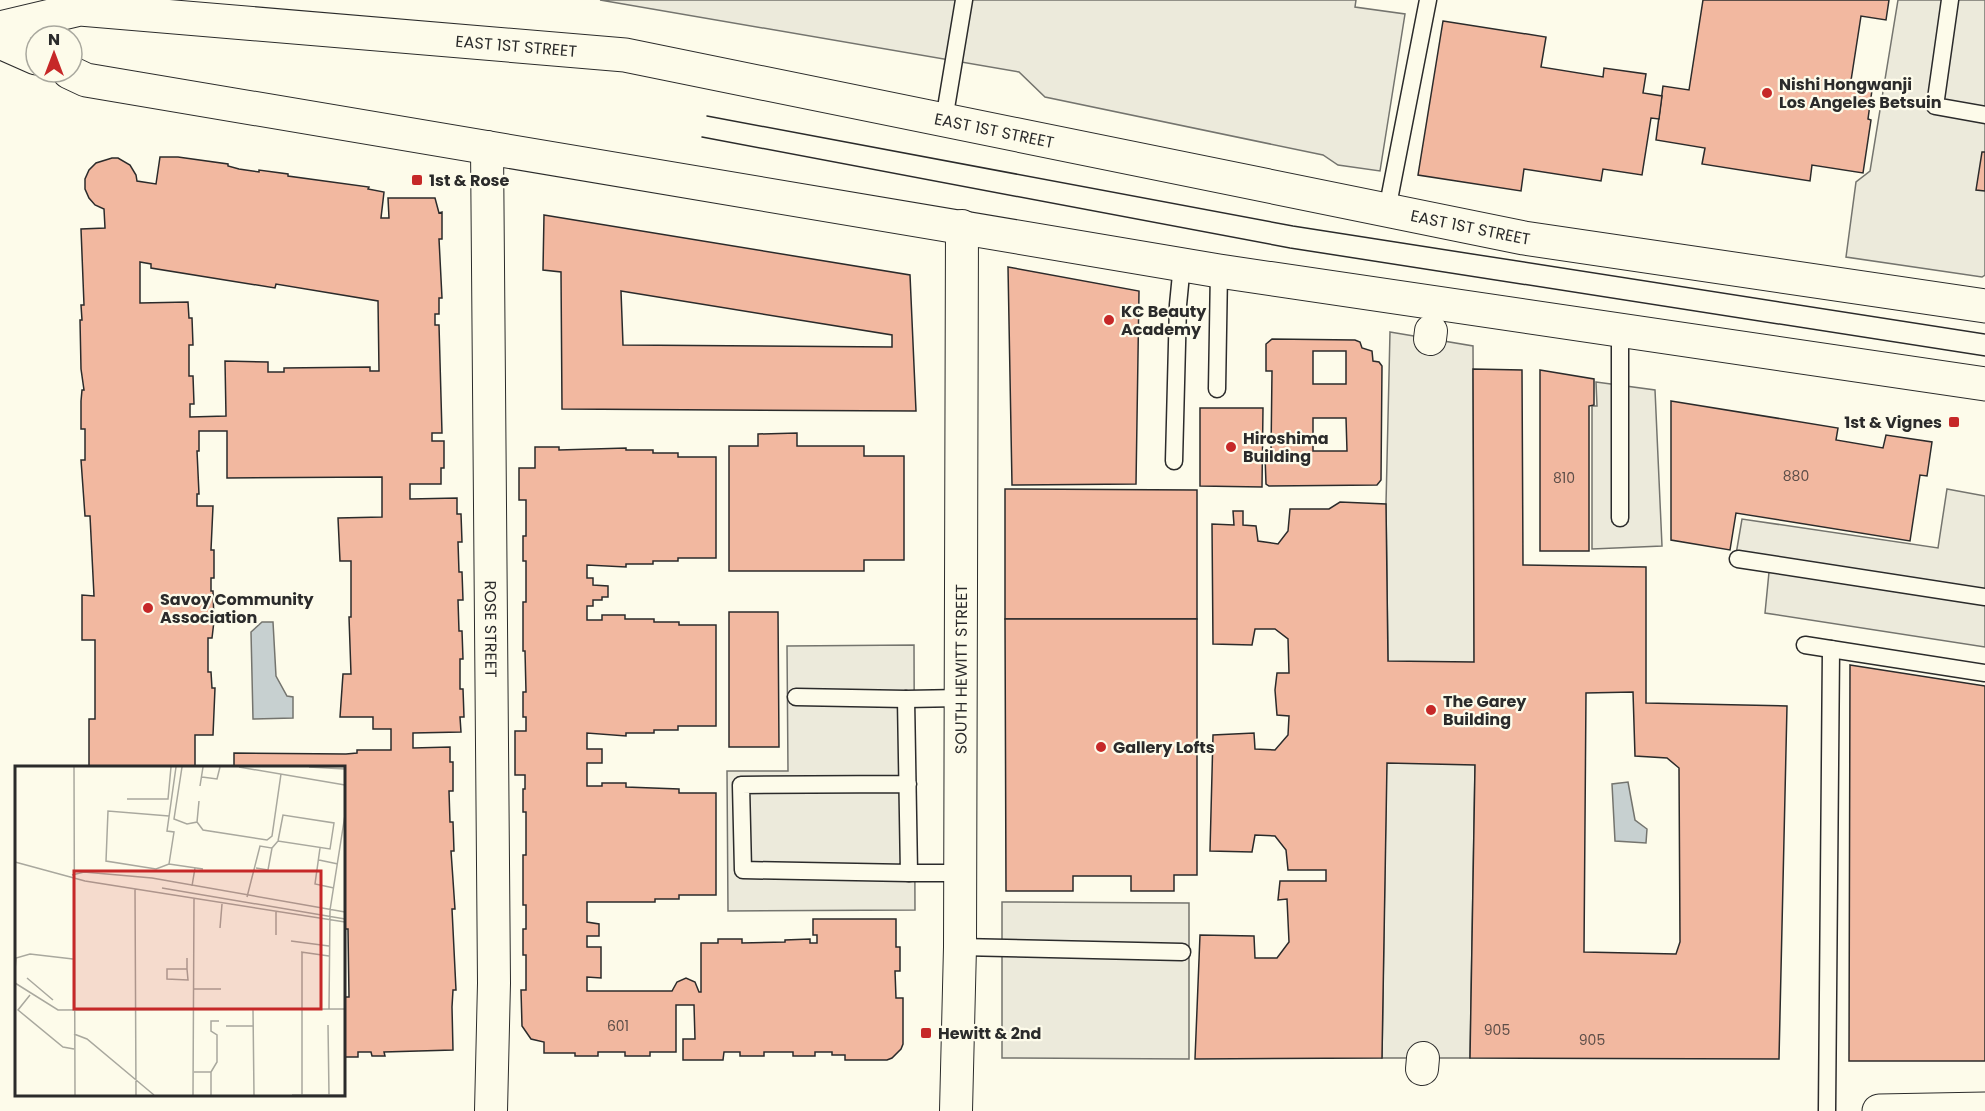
<svg xmlns="http://www.w3.org/2000/svg" width="1985" height="1111" font-family="Poppins,sans-serif">
  <style>
    .parking { fill: #eceadb; stroke: #74746e; stroke-width: 1.5 }
    .water { fill: #c7d0d0; stroke: #74746e; stroke-width: 1.5 }
    .building { fill: #f2b8a0; stroke: #2b2b2b; stroke-width: 1.5; fill-rule: evenodd }
    .lines { fill: none; stroke-linecap: round; stroke-linejoin: round }
    .lane-casing { stroke: #2b2b2b; stroke-width: 19 }
    .street-casing { stroke: #2b2b2b; stroke-width: 34 }
    .secondary-casing { stroke: #2b2b2b; stroke-width: 35 }
    .lane { stroke: #fdfbea; stroke-width: 16 }
    .street { stroke: #fdfbea; stroke-width: 32 }
    .secondary { stroke: #fdfbea; stroke-width: 33 }
    .tram { stroke: #2b2b2b; stroke-width: 1.5 }
    .poi-dot { fill: #c62828; stroke: #fdfbea; stroke-width: 2 }
    .labels { text-anchor: middle; stroke-width: 4.5; stroke-linejoin: round; paint-order: stroke }
    .number-label { font-size: 14px; fill: #5d4e48 }
    .street-label { font-size: 16px; fill: #2b2b2b; stroke: #fdfbea }
    .poi-label { font-size: 16px; font-weight: bold; fill: #2b2b2b; stroke: #fdfbea; text-anchor: start }
    .inset-road { fill: none; stroke: #a9a89e; stroke-width: 1.5 }
    .view { fill: #c62828; fill-opacity: 0.15; stroke: #c62828; stroke-width: 3 }
    .inset-edge { fill: none; stroke: #2b2b2b; stroke-width: 3 }
  </style>
  <rect width="100%" height="100%" fill="#fdfbea"/>
  <g class="parking">
    <path d="M600 0H1356L1355 7 1405 14 1380 171 1338 165 1323 155 1045 97 1019 72Z"/>
    <path d="M1898 0H1985V275L1982 277 1846 257 1856 182 1870 171Z"/>
    <path d="M1390 332 1473 346 1475 765 1470 1058H1382L1388 661 1386 504Z"/>
    <path d="M1596 382 1655 390 1662 546 1592 549V406H1597Z"/>
    <path d="M1947 489 1985 496V647L1765 613 1769 572 1734 566 1742 519 1938 548Z"/>
    <path d="M914 645 915 910 728 911 727 771H788L787 646Z"/>
    <path d="M1002 902 1189 903V1059L1002 1058Z"/>
  </g>
  <g class="water">
    <path d="M262 622H273L276 676 287 696 293 697V718L253 719 251 632Z"/>
    <path d="M1628 782 1635 820 1647 829 1646 843 1615 841 1612 784Z"/>
  </g>
  <g class="building">
    <path d="M1703 0H1889L1886 20 1861 16 1850 87 1872 90 1868 119 1871 120 1863 173 1812 165 1810 181 1702 164 1705 148 1656 140 1663 86 1689 90Z"/>
    <path d="M1443 21 1546 37 1541 67 1603 77 1604 68 1646 74 1643 93 1662 96 1659 119 1651 118 1642 175 1603 169 1601 181 1524 169 1521 191 1418 175Z"/>
    <path d="M1982 152H1985V191L1976 190Z"/>
    <path d="M160 157H178L228 164V166L239 169 259 172V170L288 174V176L369 187 368 189 384 192 381 218H389L388 198H435L439 213 442 212V239H439L442 298H439V314H435V325H439L442 433H432V441H444V468H441V484H410V499L457 498V514H461L462 542H458L459 572H462L463 600H458L459 631H462L463 659H460V689H463L464 717H460L461 732 413 733V748L450 747V762H453V791H449L450 822H453L454 851H451L455 909H452L456 990H453L452 1007 453 1050 384 1052 385 1056H372L371 1052H358V1057H344V997H349L348 929H345L344 768H234V753L346 754 357 753V750H391V729H373V717H340L343 674H351L349 617H351V561H340L338 518 382 517V477L227 478V431H199V451H197L199 494H197V506H213L211 550H214V578H211V591H213L214 621 212 638H208V672H211L212 688H215L213 735H195V768H89V719H95V640H82V595L94 596 90 516H85L81 460H85V429H81V401L82 390H84L81 369 80 320H82L81 305H84L81 229 105 228 104 209 95 205 89 198 85 189V179L89 170 96 163 112 158H118L130 165 136 175 137 181 156 184ZM140 262 151 264V268L275 288 276 284 378 301 379 371H370V367L284 368V372H268V362L225 361 226 416 190 417V404H194L193 376H189V345H193L192 318H189L188 302 140 303Z"/>
    <path d="M544 215 910 275 916 411 562 409 561 272 543 270ZM621 291 892 335V347L623 345Z"/>
    <path d="M1008 267 1139 291 1136 484 1012 485Z"/>
    <path d="M1272 339 1355 340 1360 342 1362 348 1372 351 1373 361 1379 362 1382 366 1381 480 1377 485 1269 486 1266 484 1265 455H1271L1272 371H1266V344ZM1313 351H1346V384H1313ZM1313 418H1346L1347 451H1313Z"/>
    <path d="M1473 369 1522 370 1523 565 1646 567V703L1787 706 1779 1059 1470 1058 1475 765 1387 763 1382 1058 1195 1059 1200 935 1254 936 1255 958H1277L1289 942 1287 899 1278 900 1280 881H1326V870H1288L1286 850 1275 836 1255 835 1252 852 1210 851 1213 735 1254 733 1255 749 1275 750 1288 735 1289 716 1277 715 1275 690 1277 673H1289L1288 639 1275 629H1255L1252 645 1213 644 1212 524 1234 525 1233 511H1243V525L1256 526 1258 541 1278 544 1288 531 1290 509H1329L1340 502 1386 504 1388 661 1474 662ZM1633 692 1635 756 1667 758 1679 768 1680 942 1676 954 1584 952 1586 693Z"/>
    <path d="M1540 370 1594 379V405L1589 406V551H1540Z"/>
    <path d="M1671 401 1838 428 1836 440 1883 448 1886 435 1932 442 1927 476 1920 475 1910 541 1736 513 1730 550 1671 540Z"/>
    <path d="M1200 408H1263L1262 487 1200 486Z"/>
    <path d="M797 433V446H864V456H904V560H864V571H729V446H758V434Z"/>
    <path d="M535 447H559V450L626 448V450H653V453H678V457H716V558H678V561H653V564H626V567L587 565V578H593V585L608 586V597H602V600H593V606H587V620H602V615H625V619H654V622H679V625H716V726H678V730H654V733H626V736L587 733V749H602V763H587V786H602V783H626V787L679 789V793H716V895H679V899H655V902H587V922L599 924V936H587V947H601V978L587 977V991H672L677 982 686 978 695 982 699 992H701V943H718V939H742V943L785 942V940L810 939V943H817V935H813V919H896V947H900V971H895L896 998H903V1044L901 1049 892 1058 887 1060H845V1055H832V1052H815V1056H793V1052H764V1056H740V1052H724L723 1060H683V1039H695L694 1005H676V1052H650V1056H625V1052H598V1056H575V1053H544V1042L531 1039 522 1026 521 990H526V955H523V929H526V905H523V855H526V812H523V789H525V775H515V731H526V717H523V692H526L525 651H523V602H526V561H523V536H526V500H519V468H535Z"/>
    <path d="M1005 489 1197 490V619H1005Z"/>
    <path d="M729 612H778L779 747H729Z"/>
    <path d="M1005 619H1197V875H1174V891H1131V876H1073V891H1006Z"/>
    <path d="M1850 665 1985 686V1061H1849Z"/>
  </g>
  <g class="lines">
    <defs>
      <g id="lane">
        <path d="M1950 0 1935 106 1985 115"/>
        <path d="M944 120 964 0"/>
        <path d="M1387 210 1428 0"/>
        <path d="M1620 331V518"/>
        <path d="M1217 389 1219 271"/>
        <path d="M1174 461 1178 305 1182 264"/>
        <path d="M1738 559 1985 597"/>
        <path d="M1805 645 1985 673"/>
        <path d="M796 697 906 699 961 698"/>
        <path d="M906 699 909 873 743 870 741 785 908 784"/>
        <path d="M909 873H960"/>
        <path d="M960 947 1182 952"/>
        <path d="M1827 1111 1831 649"/>
      </g>
      <g id="street">
        <path id="s1" d="M487 147 494 983 491 1111"/>
        <path d="M1430 339 1431 331"/>
        <path d="M1422 1069 1423 1058"/>
        <path id="s2" d="M956 1111 960 947 962 226"/>
      </g>
      <g id="secondary">
        <path id="s3" d="M0 28 80 9 625 55 1524 238 1985 306"/>
        <path d="M0 42 36 58"/>
        <path d="M69 72 86 80 1219 271 1985 384"/>
        <path d="M1879 1111 1985 1109"/>
      </g>
    </defs>
    <use href="#lane" class="lane-casing"/>
    <use href="#street" class="street-casing"/>
    <use href="#secondary" class="secondary-casing"/>
    <use href="#lane" class="lane"/>
    <use href="#street" class="street"/>
    <use href="#secondary" class="secondary"/>
    <g class="tram">
      <path d="M707 116 1293 226 1985 334"/>
      <path d="M702 137 1290 248 1985 356"/>
    </g>
  </g>
  <g class="poi-dot">
    <circle cx="1767" cy="93" r="6"/>
    <rect x="411" y="174" width="12" height="12" rx="3"/>
    <circle cx="1109" cy="320" r="6"/>
    <rect x="1948" y="416" width="12" height="12" rx="3"/>
    <circle cx="1231" cy="447" r="6"/>
    <circle cx="148" cy="608" r="6"/>
    <circle cx="1431" cy="710" r="6"/>
    <circle cx="1101" cy="747" r="6"/>
    <rect x="920" y="1027" width="12" height="12" rx="3"/>
  </g>
  <g class="labels">
    <g class="number-label">
      <text x="1796" y="481">880</text>
      <text x="1564" y="483">810</text>
      <text x="618" y="1031">601</text>
      <text x="1497" y="1035">905</text>
      <text x="1592" y="1045">905</text>
    </g>
    <g class="street-label">
      <text dy="6" stroke="none"><textPath href="#s3" startOffset="520">EAST 1ST STREET</textPath></text>
      <text dy="6" stroke="none"><textPath href="#s3" startOffset="1006">EAST 1ST STREET</textPath></text>
      <text dy="6" stroke="none"><textPath href="#s3" startOffset="1492">EAST 1ST STREET</textPath></text>
      <text dy="6" stroke="none"><textPath href="#s1" startOffset="482">ROSE STREET</textPath></text>
      <text dy="6" stroke="none"><textPath href="#s2" startOffset="442">SOUTH HEWITT STREET</textPath></text>
    </g>
    <g class="poi-label">
      <text x="1779" y="90">Nishi Hongwanji<tspan x="1779" dy="18">Los Angeles Betsuin</tspan></text>
      <text x="429" y="186">1st &amp; Rose</text>
      <text x="1121" y="317">KC Beauty<tspan x="1121" dy="18">Academy</tspan></text>
      <text x="1942" y="428" text-anchor="end">1st &amp; Vignes</text>
      <text x="1243" y="444">Hiroshima<tspan x="1243" dy="18">Building</tspan></text>
      <text x="160" y="605">Savoy Community<tspan x="160" dy="18">Association</tspan></text>
      <text x="1443" y="707">The Garey<tspan x="1443" dy="18">Building</tspan></text>
      <text x="1113" y="753">Gallery Lofts</text>
      <text x="938" y="1039">Hewitt &amp; 2nd</text>
    </g>
  </g>
  <g transform="translate(15 766)">
    <rect width="330" height="330" fill="#fdfbea"/>
    <path class="inset-road" d="M59 1 60 329M167 1 159 53 172 58 182 56 184 35M224 1 330 19M294 1 330 3M187 11 202 13 205 1M185 20 188 1M112 33H153L156 1M154 50 93 45 91 95 141 103 154 98 188 103M182 56 188 64 252 74 257 70 266 8M257 82 263 75 315 83 319 57 268 49 263 75M305 82 300 118 319 122M304 94 323 98M0 96 70 115 330 156M154 98 159 66 152 65 161 1M57 109 69 106 137 112 330 146M177 120 180 102M147 122 330 153M120 123 121 329M232 131 245 80 257 82 253 104 241 102M261 146V169M205 162 207 138M276 175 314 180M286 186 314 190M172 192V203L173 214 152 213V203H172M0 204 1 192 15 188 58 193M12 212 38 234M0 217 43 244 330 243M179 223H206M15 229 3 244 48 281 59 283M314 243 315 144 330 49M238 244 239 329M313 259 314 329M211 260H238M59 268 72 273 139 329M179 306H196V329M196 306 202 296V269L196 265V255H204M178 329 179 133M277 329H330M287 329V186"/>
    <path class="view" d="M59 105H306V243H59Z"/>
    <rect width="330" height="330" class="inset-edge"/>
  </g>
  <g transform="translate(54 54)"><circle r="28" fill="#fdfbea" stroke="#a9a89e" stroke-width="1.5"/>
  <path d="M0-4.5L10 22L0 15L-10 22Z" fill="#c62828"/>
  <text y="-9" font-size="16" font-weight="bold" text-anchor="middle" fill="#2b2b2b">N</text>
  </g>
</svg>
